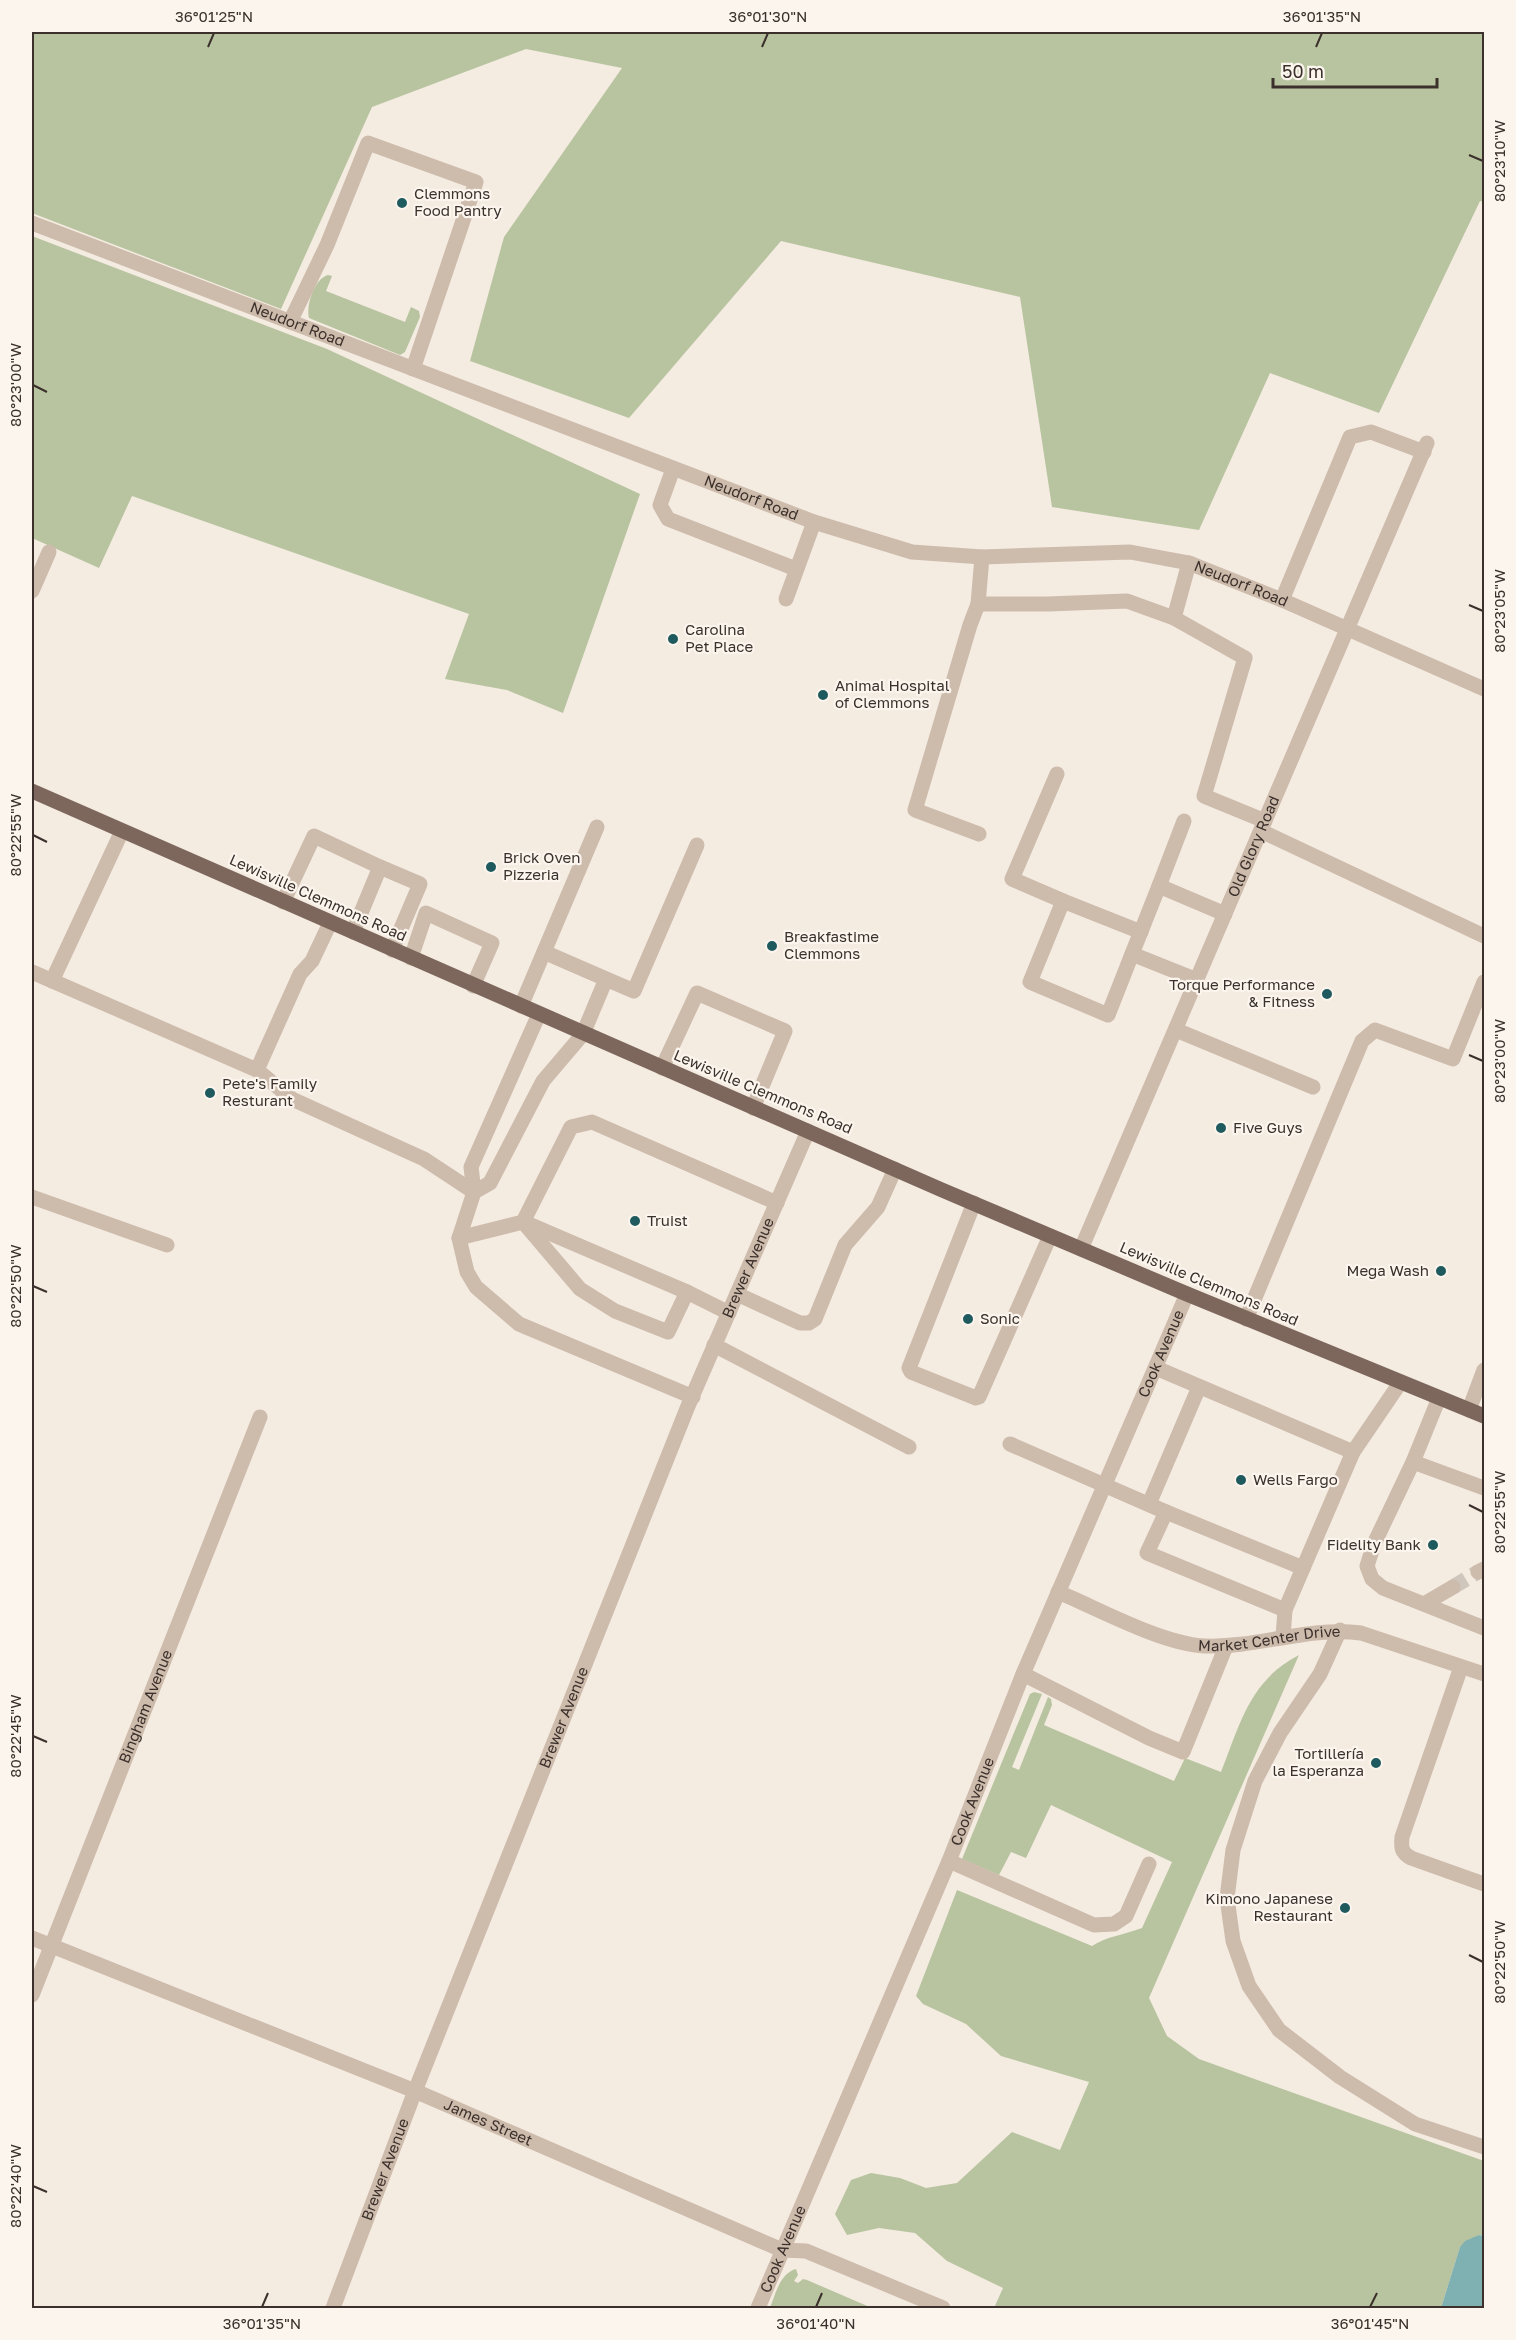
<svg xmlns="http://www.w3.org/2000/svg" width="1516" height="2340" font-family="'Golos Text',sans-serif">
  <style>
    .green { fill: #b8c4a0 }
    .water { fill: #7fb0b2 }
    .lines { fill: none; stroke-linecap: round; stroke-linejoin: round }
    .minor-tunnel { stroke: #cfc6bd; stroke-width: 15; stroke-dasharray: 15 8; stroke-linecap: butt }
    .minor { stroke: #cdbbac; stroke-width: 15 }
    .major { stroke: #7d675c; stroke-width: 15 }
    .ticks { fill: none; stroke: #3b302b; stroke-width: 2 }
    .poi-dot { fill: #1f5a5e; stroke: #fbf5ee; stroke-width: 2 }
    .labels { text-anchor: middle; stroke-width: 4.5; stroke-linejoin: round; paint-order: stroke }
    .poi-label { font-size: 15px; fill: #3b302b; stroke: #fbf5ee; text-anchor: start }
    .street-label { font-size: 15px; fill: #3b302b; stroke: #fbf5ee }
    .neatline { fill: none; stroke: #3b302b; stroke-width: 2 }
    .ticks-label { font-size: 15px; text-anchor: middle; fill: #3b302b }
  </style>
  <rect width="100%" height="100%" fill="#f4ebe1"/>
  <g class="green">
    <path d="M32 32H1484V202L1480 201 1379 413 1270 373 1199 530 1052 507 1020 297 781 241 629 418 470 361 504 237 622 68 526 49 372 107 281 309 32 213Z"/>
    <path d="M32 236 327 349 640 494 563 713 507 690 445 679 469 614 132 496 99 568 32 538Z"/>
    <path d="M328 275 332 276 326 291 405 322 411 307 419 311 420 317 405 352 400 355 309 318C306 305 314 279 328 275Z"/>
    <path d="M1299 1655 1149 1998 1167 2036 1199 2059 1484 2161V2236L1479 2235 1460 2247 1441 2308H994L1003 2288 947 2261 915 2233 879 2228 847 2235 835 2214 851 2180 871 2173 900 2178 926 2188 957 2183 1012 2132 1060 2150 1089 2082 1001 2056 966 2024 923 2004 916 1996 957 1890 1092 1946C1107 1936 1124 1935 1142 1928L1172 1862 1051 1805 1026 1858 1011 1852 999 1875 962 1859 1030 1694 1034 1692 1042 1694 1012 1767 1019 1770 1048 1697 1051 1699 1052 1705 1044 1725 1174 1781 1185 1758 1221 1772C1240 1724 1250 1680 1299 1655Z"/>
    <path d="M796 2269 798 2275 794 2281 798 2283 803 2279 807 2280 872 2308H770C775 2295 780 2273 796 2269Z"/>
  </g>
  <path class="water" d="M1479 2235 1484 2236V2308H1441L1460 2247 1465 2241Z"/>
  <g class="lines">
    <path class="minor-tunnel" d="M1453 1587 1478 1572"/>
    <g class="minor">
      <path id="s1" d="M32 223 814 522 912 552 982 557 1130 552 1189 563 1282 600 1484 689"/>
      <path d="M290 322 327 245 368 143 476 182 413 369"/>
      <path d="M673 469 660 505 668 519 796 569"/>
      <path d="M32 591 49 552"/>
      <path d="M786 599 814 522"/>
      <path d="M1282 600 1350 437 1371 432 1424 452"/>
      <path d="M978 604H1048L1127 601 1174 618 1245 658 1204 796 1265 821"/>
      <path d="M1174 618 1189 563"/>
      <path d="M1057 774 1012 879 1063 901 1030 982 1108 1015 1132 954"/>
      <path d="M1261 831 1484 936"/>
      <path d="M979 834 915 810 970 625 978 604 982 557"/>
      <path d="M1159 886 1184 821"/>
      <path d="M1063 901 1141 932"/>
      <path d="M283 902 314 836 380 867"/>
      <path d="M353 932 380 867 420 884 392 950"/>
      <path d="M411 958 426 913 492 943 473 986"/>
      <path d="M32 972 257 1070 300 974 312 961 330 923"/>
      <path d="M606 979 634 991 697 845"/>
      <path d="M1197 980 1132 954 1159 886 1225 914"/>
      <path d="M52 981 122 831"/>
      <path d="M521 1006 597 827"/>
      <path d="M539 1014 471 1167 474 1192 459 1238 467 1272 476 1287 519 1324 693 1397"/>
      <path d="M1176 1030 1313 1087"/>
      <path d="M662 1068 697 993 785 1031 753 1108"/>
      <path d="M257 1070 292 1099 424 1159 474 1192"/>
      <path d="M474 1192 490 1183 543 1081 583 1034 606 979 544 952"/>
      <path d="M32 1197 167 1245"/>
      <path d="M974 1203 909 1368 911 1372 976 1398 979 1397 1050 1236"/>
      <path d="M523 1222 580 1289 615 1311 668 1332 687 1292 729 1313"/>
      <path d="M526 1223 687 1292"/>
      <path d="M459 1238 523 1222 571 1127 592 1122 777 1203"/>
      <path id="s2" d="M1081 1249 1427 443"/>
      <path d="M737 1294 800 1323H809L815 1319 845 1245 878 1207 895 1169"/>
      <path d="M1246 1319 1362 1041 1375 1030 1453 1059 1484 982"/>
      <path d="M714 1345 909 1447"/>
      <path d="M1156 1368 1353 1452"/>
      <path d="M1439 1398 1413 1462 1374 1544 1367 1566 1372 1579 1383 1588 1484 1628"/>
      <path d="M1469 1410 1484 1370"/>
      <path d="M1010 1444 1166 1512 1147 1553 1285 1610"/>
      <path d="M1413 1462 1484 1488"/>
      <path d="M1149 1504 1199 1387"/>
      <path d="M1166 1512 1303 1568"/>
      <path d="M1478 1572 1484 1569"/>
      <path id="s3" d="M1058 1592C1099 1609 1162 1644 1205 1646 1258 1648 1308 1626 1361 1633L1484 1674"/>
      <path d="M1424 1604 1453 1587"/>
      <path d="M1340 1630 1320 1674 1280 1733 1255 1781 1233 1850 1227 1898 1233 1941 1249 1986 1279 2030 1340 2077 1415 2124 1484 2147"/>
      <path d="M1283 1637 1285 1610 1353 1452 1400 1383"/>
      <path d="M1461 1667 1402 1837C1401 1848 1401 1852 1411 1858L1484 1884"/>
      <path d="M1023 1674 1149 1738 1183 1752 1226 1646"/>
      <path d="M949 1861 1094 1925 1114 1924 1126 1916 1149 1864"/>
      <path id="s4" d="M32 1938 415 2091 782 2250 806 2251 943 2308"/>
      <path id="s5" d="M32 1995 260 1417"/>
      <path id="s6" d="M333 2308 415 2091 688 1406 808 1131"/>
      <path id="s7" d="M758 2308 949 1861 1023 1674 1187 1294"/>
    </g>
    <path class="major" d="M32 791 942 1190 1187 1294 1484 1416"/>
  </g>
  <path class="ticks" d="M208 47 214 33M762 47 768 33M1316 47 1322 33M1469 155 1483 161M33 385 47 392M1469 605 1483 611M33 835 47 842M1469 1055 1483 1061M33 1286 47 1292M1469 1505 1483 1512M33 1736 47 1742M1469 1955 1483 1962M33 2186 47 2192M262 2307 268 2293M816 2307 822 2293M1370 2307 1377 2293"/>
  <g class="poi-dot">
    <circle cx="402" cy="203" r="6"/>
    <circle cx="673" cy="639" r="6"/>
    <circle cx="823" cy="695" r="6"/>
    <circle cx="491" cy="867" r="6"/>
    <circle cx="772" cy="946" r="6"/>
    <circle cx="1327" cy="994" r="6"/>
    <circle cx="210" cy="1093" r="6"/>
    <circle cx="1221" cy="1128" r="6"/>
    <circle cx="635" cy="1221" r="6"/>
    <circle cx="1441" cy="1271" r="6"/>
    <circle cx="968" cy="1319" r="6"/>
    <circle cx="1241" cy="1480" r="6"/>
    <circle cx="1433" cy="1545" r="6"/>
    <circle cx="1376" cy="1763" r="6"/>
    <circle cx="1345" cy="1908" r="6"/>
  </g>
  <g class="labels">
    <g class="poi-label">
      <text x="414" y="199">Clemmons<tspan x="414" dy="17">Food Pantry</tspan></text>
      <text x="685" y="635">Carolina<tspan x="685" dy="17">Pet Place</tspan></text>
      <text x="835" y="691">Animal Hospital<tspan x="835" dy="17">of Clemmons</tspan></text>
      <text x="503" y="863">Brick Oven<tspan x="503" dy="17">Pizzeria</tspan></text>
      <text x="784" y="942">Breakfastime<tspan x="784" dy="17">Clemmons</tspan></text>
      <text x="1315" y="990" text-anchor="end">Torque Performance<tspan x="1315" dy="17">&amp; Fitness</tspan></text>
      <text x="222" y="1089">Pete's Family<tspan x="222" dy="17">Resturant</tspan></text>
      <text x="1233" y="1133">Five Guys</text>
      <text x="647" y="1226">Truist</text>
      <text x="1429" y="1276" text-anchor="end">Mega Wash</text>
      <text x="980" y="1324">Sonic</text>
      <text x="1253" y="1485">Wells Fargo</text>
      <text x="1421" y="1550" text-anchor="end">Fidelity Bank</text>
      <text x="1364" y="1759" text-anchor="end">Tortillería<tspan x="1364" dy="17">la Esperanza</tspan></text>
      <text x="1333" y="1904" text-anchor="end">Kimono Japanese<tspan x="1333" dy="17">Restaurant</tspan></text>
    </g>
    <g class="street-label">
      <text dy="5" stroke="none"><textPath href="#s1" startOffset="284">Neudorf Road</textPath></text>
      <text dy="5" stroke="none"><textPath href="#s1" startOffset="770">Neudorf Road</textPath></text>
      <text dy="5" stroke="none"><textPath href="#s1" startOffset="1274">Neudorf Road</textPath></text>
      <text dy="5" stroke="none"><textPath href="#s2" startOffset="438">Old Glory Road</textPath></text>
      <text transform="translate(318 898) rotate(24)" y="5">Lewisville Clemmons Road</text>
      <text transform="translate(763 1092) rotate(23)" y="5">Lewisville Clemmons Road</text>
      <text dy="5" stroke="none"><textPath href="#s6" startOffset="1120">Brewer Avenue</textPath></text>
      <text transform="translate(1209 1284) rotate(23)" y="5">Lewisville Clemmons Road</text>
      <text dy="5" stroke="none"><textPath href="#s7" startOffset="1036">Cook Avenue</textPath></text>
      <text dy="5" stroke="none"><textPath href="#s3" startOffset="222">Market Center Drive</textPath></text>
      <text dy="5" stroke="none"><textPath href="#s5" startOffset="310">Bingham Avenue</textPath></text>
      <text dy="5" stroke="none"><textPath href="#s6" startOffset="634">Brewer Avenue</textPath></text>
      <text dy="5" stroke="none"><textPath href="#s7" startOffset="550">Cook Avenue</textPath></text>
      <text dy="5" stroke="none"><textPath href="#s4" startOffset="492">James Street</textPath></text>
      <text dy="5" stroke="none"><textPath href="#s6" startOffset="148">Brewer Avenue</textPath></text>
      <text dy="5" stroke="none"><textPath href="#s7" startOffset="64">Cook Avenue</textPath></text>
    </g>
  </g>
  <rect width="1516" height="2340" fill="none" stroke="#fbf5ee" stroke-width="66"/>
  <path d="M1273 78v9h164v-9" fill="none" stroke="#3b302b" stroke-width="3"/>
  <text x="1282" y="78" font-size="18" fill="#3b302b" stroke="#fbf5ee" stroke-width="4.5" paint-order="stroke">50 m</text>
  <rect x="33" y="33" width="1450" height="2274" class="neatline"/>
  <g class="ticks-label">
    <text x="214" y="22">36°01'25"N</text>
    <text x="768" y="22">36°01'30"N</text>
    <text x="1322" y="22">36°01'35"N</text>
    <text transform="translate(1500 161) rotate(-90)" y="5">80°23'10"W</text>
    <text transform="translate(16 385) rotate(-90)" y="5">80°23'00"W</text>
    <text transform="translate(1500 611) rotate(-90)" y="5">80°23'05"W</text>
    <text transform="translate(16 835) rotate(-90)" y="5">80°22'55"W</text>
    <text transform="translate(1500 1061) rotate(-90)" y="5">80°23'00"W</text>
    <text transform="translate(16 1286) rotate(-90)" y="5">80°22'50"W</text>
    <text transform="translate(1500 1512) rotate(-90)" y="5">80°22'55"W</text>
    <text transform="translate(16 1736) rotate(-90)" y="5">80°22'45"W</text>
    <text transform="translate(1500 1962) rotate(-90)" y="5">80°22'50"W</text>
    <text transform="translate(16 2186) rotate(-90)" y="5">80°22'40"W</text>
    <text x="262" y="2329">36°01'35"N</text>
    <text x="816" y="2329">36°01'40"N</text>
    <text x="1370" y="2329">36°01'45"N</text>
  </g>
</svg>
